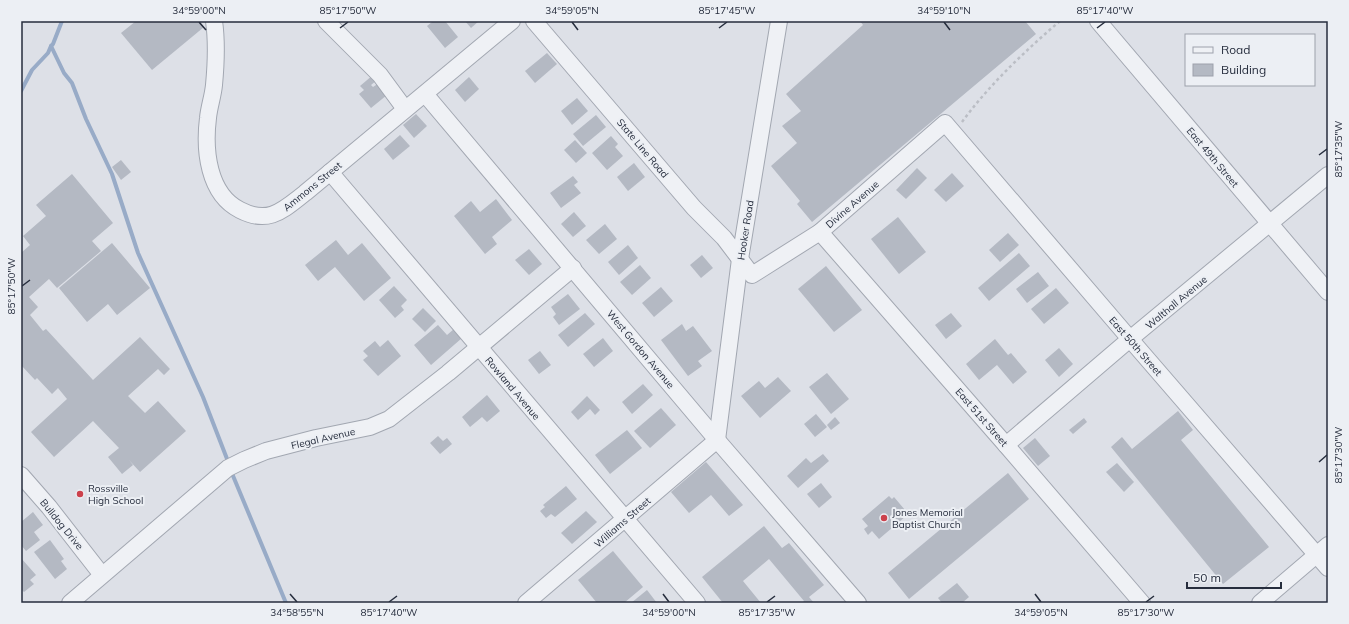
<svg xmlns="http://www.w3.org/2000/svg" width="1349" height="624" font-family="Mulish,sans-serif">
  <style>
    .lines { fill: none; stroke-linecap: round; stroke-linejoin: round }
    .stream { stroke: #98abc7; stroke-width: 4 }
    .building { fill: #b4b9c3 }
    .minor-casing { stroke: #a2a7b1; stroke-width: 18 }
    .path { stroke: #bbbec5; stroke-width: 2.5; stroke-dasharray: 3 3; stroke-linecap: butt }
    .minor { stroke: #eff1f5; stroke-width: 16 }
    .ticks { fill: none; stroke: #262d3d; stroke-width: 1.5 }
    .poi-dot { fill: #cc414c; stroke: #eceff4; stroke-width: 1.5 }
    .labels { text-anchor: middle; stroke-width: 4; stroke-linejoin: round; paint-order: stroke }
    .street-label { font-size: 10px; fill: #262d3d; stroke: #eceff4 }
    .poi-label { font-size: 10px; fill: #262d3d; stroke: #eceff4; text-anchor: start }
    .neatline { fill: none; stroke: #262d3d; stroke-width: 1.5 }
    .ticks-label { font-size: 10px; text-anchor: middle; fill: #262d3d }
  </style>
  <rect width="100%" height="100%" fill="#dde0e7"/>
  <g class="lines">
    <g class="stream">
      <path d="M51 46 64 73 72 83 86 119 112 174 138 253 203 397 229 464"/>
      <path d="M21 91 32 70 48 53 51 46 53 44 62 21"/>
      <path d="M231 471 286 603"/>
    </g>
  </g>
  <g class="building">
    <path d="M136 21H199L204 27 152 70 121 33Z"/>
    <path d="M432 21H445L458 37 445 48 427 26 432 22Z"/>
    <path d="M465 21H479L471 28Z"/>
    <path d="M860 21H1025L1036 34 812 222 797 204 800 201 771 166 797 143 782 126 801 111 786 94 863 25Z"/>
    <path d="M547 53 557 64 535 83 525 71Z"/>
    <path d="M373 75 377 80 371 85 373 87 379 83 387 95 371 108 359 94 364 90 360 86Z"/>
    <path d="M469 77 479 89 465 102 455 90Z"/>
    <path d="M577 98 588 111 572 125 561 111Z"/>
    <path d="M416 114 427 126 414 138 403 125Z"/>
    <path d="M596 115 606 127 583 146 573 134Z"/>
    <path d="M400 135 410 146 393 160 384 149Z"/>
    <path d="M611 136 618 144 615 147 623 156 607 170 592 153Z"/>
    <path d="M575 140 587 153 576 163 564 150Z"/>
    <path d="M121 160 131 172 121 180 112 167Z"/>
    <path d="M634 163 645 177 628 191 617 177Z"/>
    <path d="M917 168 927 178 906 199 896 190Z"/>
    <path d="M952 173 964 186 946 202 934 190Z"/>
    <path d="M72 174 113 223 92 241 101 251 57 288 49 279 29 297 38 307 30 315 43 331 46 329 93 380 140 337 170 369 164 375 158 369 128 396 145 413 158 401 186 431 140 472 129 460 133 465 122 474 108 457 119 448 93 421 54 457 31 432 67 399 58 388 52 394 37 378 35 380 21 365V331L26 327 21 331V253L30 245 23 236 46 216 36 205Z"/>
    <path d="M573 176 578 182 574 185 581 193 561 208 550 193Z"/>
    <path d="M496 199 512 220 492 237 497 244 485 254 454 216 471 201 480 212Z"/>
    <path d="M574 212 586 226 573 237 561 224Z"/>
    <path d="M898 217 926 252 899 274 871 239Z"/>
    <path d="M605 224 617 239 599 254 586 240Z"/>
    <path d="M1008 233 1019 245 1000 262 989 250Z"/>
    <path d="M336 240 348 255 362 243 391 278 364 301 335 267 318 281 305 265Z"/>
    <path d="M112 243 150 288 117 315 108 304 87 322 59 288Z"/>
    <path d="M628 245 638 258 619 275 608 262Z"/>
    <path d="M529 249 542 264 529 275 515 260Z"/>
    <path d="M1019 253 1030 266 989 301 978 288Z"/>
    <path d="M702 255 713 268 701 278 690 265Z"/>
    <path d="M640 265 651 278 632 295 620 282Z"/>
    <path d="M826 266 862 310 834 332 798 289Z"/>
    <path d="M1038 272 1049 286 1027 303 1016 289Z"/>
    <path d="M394 286 407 300 401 306 404 310 395 318 379 300Z"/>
    <path d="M661 287 673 301 654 317 642 303Z"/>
    <path d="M1056 288 1069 303 1044 324 1031 309Z"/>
    <path d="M568 294 580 309 559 325 553 317 556 314 551 307Z"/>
    <path d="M423 308 436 321 425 332 412 319Z"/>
    <path d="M585 313 595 324 568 347 558 335Z"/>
    <path d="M951 313 962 326 946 339 935 325Z"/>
    <path d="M682 324 686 331 693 326 712 351 698 361 702 366 688 376 661 340Z"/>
    <path d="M438 325 447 335 454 329 462 338 431 365 414 345Z"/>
    <path d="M603 338 613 351 594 367 583 354Z"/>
    <path d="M995 339 1008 355 1011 353 1027 372 1013 384 997 365 979 380 966 364Z"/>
    <path d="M388 340 401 356 378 376 363 360 368 356 363 351 375 341 380 347Z"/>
    <path d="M1059 348 1073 364 1059 377 1045 360Z"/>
    <path d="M540 351 551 365 539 374 528 360Z"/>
    <path d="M827 373 849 399 831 414 809 387Z"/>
    <path d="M778 377 791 391 760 418 741 396 759 381 765 388Z"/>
    <path d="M643 384 653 395 632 414 622 402Z"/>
    <path d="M487 395 500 411 487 422 482 417 470 427 462 417Z"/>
    <path d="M587 396 600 410 595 415 590 409 578 420 571 412Z"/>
    <path d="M661 408 676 425 650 448 634 431Z"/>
    <path d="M1178 411 1193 430 1181 440 1269 547 1223 584 1111 447 1122 437 1132 449Z"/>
    <path d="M816 414 827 427 815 437 804 424Z"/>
    <path d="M835 417 840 423 831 430 827 425Z"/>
    <path d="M1084 418 1087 422 1073 434 1069 430Z"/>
    <path d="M627 430 642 448 610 474 595 455Z"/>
    <path d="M438 436 443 441 447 438 452 444 440 454 430 443Z"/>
    <path d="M1035 438 1050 456 1038 466 1023 448Z"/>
    <path d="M823 454 829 461 798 488 787 476 806 458 811 463Z"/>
    <path d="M706 462 743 505 729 516 711 495 689 513 671 492Z"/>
    <path d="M1117 463 1134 482 1124 492 1106 472Z"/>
    <path d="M1008 473 1029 499 909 599 888 573Z"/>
    <path d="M821 483 832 497 819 508 807 494Z"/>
    <path d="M566 486 577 499 555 517 551 514 546 518 540 511 545 507 543 505Z"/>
    <path d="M889 496 892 499 894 497 905 510 902 512 906 516 879 539 872 531 868 535 864 529 868 526 862 519Z"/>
    <path d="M586 511 597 522 572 544 561 533Z"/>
    <path d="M33 512 43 525 34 532 40 540 26 551 21 545V522Z"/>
    <path d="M764 526 782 548 789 543 824 585 809 597 814 603H802L804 601 769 559 743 581 761 603H723L702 577Z"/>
    <path d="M50 540 64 559 61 561 67 569 55 579 34 552Z"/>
    <path d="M613 551 643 587 624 603H597L578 580Z"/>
    <path d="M21 558 36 575 30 580 34 584 24 592 21 589Z"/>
    <path d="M957 583 969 597 962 603H942L938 598Z"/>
    <path d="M647 590 657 603H631Z"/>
  </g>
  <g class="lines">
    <defs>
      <g id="minor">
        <path d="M214 21C217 42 216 64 214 85 213 96 209 107 208 118 204 150 208 194 240 210 269 225 283 210 305 193L512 21"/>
        <path d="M326 21 380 75 405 109"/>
        <path d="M534 21 694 208 724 238 752 275 820 232 945 123 1130 339 1328 568"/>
        <path d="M1098 21 1328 292"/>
        <path d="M425 94 717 440 858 603"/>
        <path d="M330 172 697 603"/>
        <path d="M820 232 1006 445 1142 603"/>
        <path d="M1006 445 1130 339 1328 175"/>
        <path d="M21 475 49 507 102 575"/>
        <path d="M70 603 228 468 244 460 266 451 316 438 370 427 389 419 448 373 573 268"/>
        <path d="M526 603 717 440 740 259 779 21"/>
        <path d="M1260 603 1328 545"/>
      </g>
    </defs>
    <use href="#minor" class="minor-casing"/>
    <path class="path" d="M962 122C989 85 1025 51 1060 21"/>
    <use href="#minor" class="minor"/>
  </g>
  <path class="ticks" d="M199 22 206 30M572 22 578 30M944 22 950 30M340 28 348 22M719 28 727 22M1097 28 1105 22M1319 155 1327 149M22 286 30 280M1319 462 1327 455M290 594 297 602M663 594 669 602M1035 594 1041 602M389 602 397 596M767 602 775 596M1146 602 1154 596"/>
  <g class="poi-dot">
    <circle cx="80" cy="494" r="4"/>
    <circle cx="884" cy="518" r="4"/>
  </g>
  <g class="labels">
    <g class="street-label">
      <text transform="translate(643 148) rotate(50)" y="4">State Line Road</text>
      <text transform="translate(1213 157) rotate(50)" y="4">East 49th Street</text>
      <text transform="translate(312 186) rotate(-39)" y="4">Ammons Street</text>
      <text transform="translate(852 204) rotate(-41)" y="4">Divine Avenue</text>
      <text transform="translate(745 230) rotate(-81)" y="4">Hooker Road</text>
      <text transform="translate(1176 302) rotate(-40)" y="4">Walthall Avenue</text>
      <text transform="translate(1136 346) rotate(49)" y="4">East 50th Street</text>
      <text transform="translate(641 349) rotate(50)" y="4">West Gordon Avenue</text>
      <text transform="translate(513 388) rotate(50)" y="4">Rowland Avenue</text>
      <text transform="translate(982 417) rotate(49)" y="4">East 51st Street</text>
      <text transform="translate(323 438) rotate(-13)" y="4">Flegal Avenue</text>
      <text transform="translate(622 522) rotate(-41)" y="4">Williams Street</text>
      <text transform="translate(62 524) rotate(51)" y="4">Bulldog Drive</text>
    </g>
    <g class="poi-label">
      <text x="88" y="492">Rossville<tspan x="88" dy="12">High School</tspan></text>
      <text x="892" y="516">Jones Memorial<tspan x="892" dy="12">Baptist Church</tspan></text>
    </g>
  </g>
  <rect width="1349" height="624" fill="none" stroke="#eceff4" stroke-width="44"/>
  <rect x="1185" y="34" width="130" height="52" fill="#eceff4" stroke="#9da1ab"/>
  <rect x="1193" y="47" width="20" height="6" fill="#eff1f5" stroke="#9da1ab"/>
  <text x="1221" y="54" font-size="12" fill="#262d3d">Road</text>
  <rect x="1193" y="64" width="20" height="12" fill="#b4b9c3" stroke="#9da1ab"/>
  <text x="1221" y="74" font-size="12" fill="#262d3d">Building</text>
  <path d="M1187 582v6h94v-6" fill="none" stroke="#262d3d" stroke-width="2"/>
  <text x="1193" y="582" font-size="12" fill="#262d3d" stroke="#eceff4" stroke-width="3" paint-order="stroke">50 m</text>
  <rect x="22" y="22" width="1305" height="580" class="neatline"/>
  <g class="ticks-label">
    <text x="199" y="14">34°59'00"N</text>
    <text x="348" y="14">85°17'50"W</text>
    <text x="572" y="14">34°59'05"N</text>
    <text x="727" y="14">85°17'45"W</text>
    <text x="944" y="14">34°59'10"N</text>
    <text x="1105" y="14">85°17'40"W</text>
    <text transform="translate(1338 149) rotate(-90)" y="4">85°17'35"W</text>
    <text transform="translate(11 286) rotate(-90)" y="4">85°17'50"W</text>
    <text transform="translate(1338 455) rotate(-90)" y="4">85°17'30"W</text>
    <text x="297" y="616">34°58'55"N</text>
    <text x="389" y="616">85°17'40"W</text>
    <text x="669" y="616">34°59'00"N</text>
    <text x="767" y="616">85°17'35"W</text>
    <text x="1041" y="616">34°59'05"N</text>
    <text x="1146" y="616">85°17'30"W</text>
  </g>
</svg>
